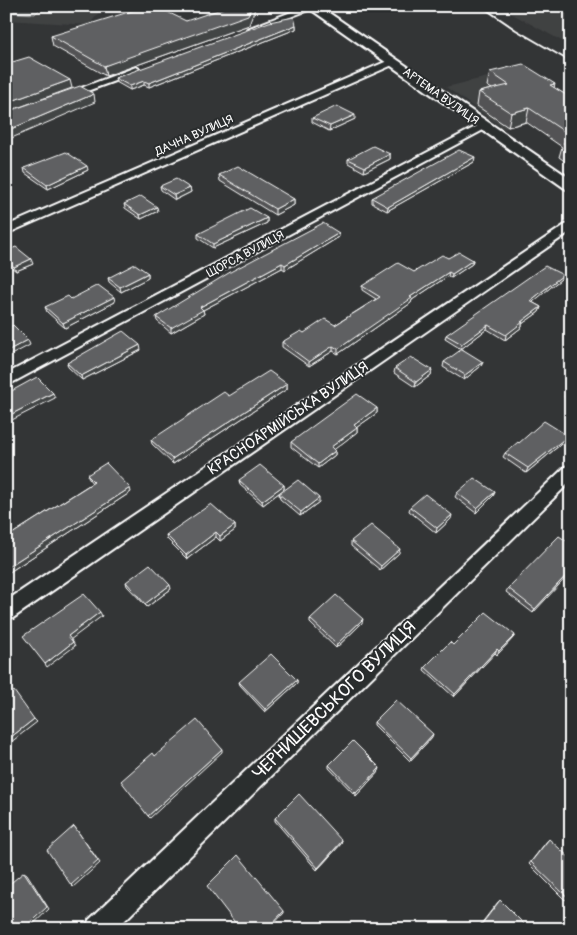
<svg xmlns="http://www.w3.org/2000/svg" width="577" height="935" font-family="Pangolin,sans-serif">
  <style>
    .built { fill: #404243 }
    .green { fill: #4c4f50; stroke: #a6a7a8 }
    .lines { fill: none; stroke-linecap: round; stroke-linejoin: round }
    .street-casing { stroke: #fff; stroke-width: 4 }
    .secondary-casing { stroke: #fff; stroke-width: 4 }
    .street { fill: #2a2d2e; fill-rule: evenodd }
    .secondary { fill: #2a2d2e; fill-rule: evenodd }
    .rail { stroke: #fff; stroke-width: 2 }
    .wall { fill: #525354; stroke: #fff }
    .shaded-wall { fill: #424445; stroke: #fff }
    .building { fill: #5f6162; stroke: #fff }
    .labels { text-anchor: middle; stroke-width: 4; stroke-linejoin: round; paint-order: stroke }
    .far-street-label { font-size: 12px; fill: #fff; stroke: #2a2d2e }
    .street-label { font-size: 15px; fill: #fff; stroke: #2a2d2e }
    .near-street-label { font-size: 18px; fill: #fff; stroke: #2a2d2e }
  </style>
  <rect width="100%" height="100%" fill="#333536"/>
  <filter id="ink" filterUnits="userSpaceOnUse"><feTurbulence type="fractalNoise" baseFrequency=".02" numOctaves="2"/><feDisplacementMap in="SourceGraphic" scale="10" xChannelSelector="R" yChannelSelector="G"/><feConvolveMatrix kernelMatrix="1 2 1 2 8 2 1 2 1" color-interpolation-filters="sRGB"/></filter>
  <g filter="url(#ink)">
    <g class="built">
      <path d="M6 6H104L89 25 6 20Z"/>
      <path d="M498 6H571V46Z"/>
      <path d="M521 69 571 111 504 129 446 87Z"/>
    </g>
    <path class="green" d="M6 6H43L35 14 6 12Z"/>
    <g class="lines">
      <defs>
        <g id="street">
          <path d="M307 6 316 7 254 31 247 29Z"/>
          <path d="M392 59 396 62 395 64 6 234V226Z"/>
          <path d="M136 67 141 70 139 72 68 98 65 99 60 96Z"/>
          <path d="M483 123 487 124V128L6 386V374Z"/>
          <path d="M571 221V231L13 618 6 620V601Z"/>
          <path d="M571 465V481L116 929H86L89 920 565 467Z"/>
        </g>
        <path id="secondary" d="M306 6H319L571 179V191L566 189Z"/>
      </defs>
      <use href="#street" class="street-casing"/>
      <use href="#secondary" class="secondary-casing"/>
      <use href="#street" class="street"/>
      <use href="#secondary" class="secondary"/>
      <path class="rail" d="M481 6 516 30 571 62"/>
    </g>
    <g class="wall">
      <path d="M186 21 249 25 106 76 53 46 51 36Z"/>
      <path d="M296 25V29L149 87 144 85 130 90 116 82 115 78Z"/>
      <path d="M490 72 555 84 554 88 571 98V166L559 157 562 147 526 122 508 127 477 106 479 92 492 89 487 86Z"/>
      <path d="M312 118 355 119 329 131 312 122Z"/>
      <path d="M390 154V159L364 172 348 163V159Z"/>
      <path d="M474 162 387 211 372 203V198Z"/>
      <path d="M24 168 88 170 48 189 25 173Z"/>
      <path d="M219 175 294 199V205L275 215 220 181Z"/>
      <path d="M160 186 190 188 191 192 175 200 161 190Z"/>
      <path d="M124 204 158 211 141 219 125 208Z"/>
      <path d="M267 218V223L213 248 198 238V234Z"/>
      <path d="M339 237 285 270 282 268 203 310 204 314 171 333 157 321 156 317Z"/>
      <path d="M6 251 33 264 16 271 6 263Z"/>
      <path d="M448 258 473 260 472 264 451 278 448 276 412 300 411 303 338 354 333 351 309 366 282 347V342L304 333 335 325 376 299 362 290V286L414 272Z"/>
      <path d="M571 259V268L566 266 568 261Z"/>
      <path d="M148 273V278L121 292 109 282 108 278Z"/>
      <path d="M561 279 532 302 541 307 539 312 522 324V327L505 340 487 329 461 349 445 339 446 335Z"/>
      <path d="M71 299 115 302 65 328 47 312 45 307Z"/>
      <path d="M141 350 82 380 68 367 67 363Z"/>
      <path d="M444 362H483L481 366 464 380 443 367Z"/>
      <path d="M395 368 432 370 431 375 415 387 394 373Z"/>
      <path d="M287 384V389L173 464 152 444 151 440Z"/>
      <path d="M571 389V401L564 397 566 393Z"/>
      <path d="M377 408V413L357 427V432L334 449 335 451V455L318 468 291 447V442Z"/>
      <path d="M566 440 526 473 503 457 505 453Z"/>
      <path d="M87 475 131 492 8 573 6 571V527L12 534 92 483 89 479Z"/>
      <path d="M239 480 284 485V489L263 505 240 485Z"/>
      <path d="M495 492 493 496 476 513 455 497 457 493Z"/>
      <path d="M279 494 319 502 300 516 280 499Z"/>
      <path d="M410 507 451 519 436 533 409 511Z"/>
      <path d="M235 525V530L220 541 216 537 187 559 167 539 166 535Z"/>
      <path d="M351 541 399 553 380 570 351 546Z"/>
      <path d="M571 544 533 613 506 592 508 588Z"/>
      <path d="M126 582 171 589 147 607 127 586Z"/>
      <path d="M310 619 362 623 336 648 310 623Z"/>
      <path d="M515 635 513 638 497 655 495 653 454 697 424 670 425 667 453 645Z"/>
      <path d="M297 680V683L265 712 240 685 239 682Z"/>
      <path d="M374 722 432 737 410 761 374 725Z"/>
      <path d="M329 765 379 771 356 796 329 768Z"/>
      <path d="M275 818 342 841 341 844 317 870 275 821Z"/>
      <path d="M549 839 568 898 565 900 529 864 547 841Z"/>
      <path d="M500 900 529 929H477L498 902Z"/>
    </g>
    <g class="shaded-wall">
      <path d="M252 6H256L249 25 106 76 104 66Z"/>
      <path d="M296 25V29L149 87V83Z"/>
      <path d="M70 80 72 88 6 112V103Z"/>
      <path d="M144 81V85L130 90V86Z"/>
      <path d="M94 94 95 102 7 140 6 131Z"/>
      <path d="M529 108 526 122 508 127 511 113Z"/>
      <path d="M355 115V119L329 131 330 126Z"/>
      <path d="M390 154V159L364 172 365 167Z"/>
      <path d="M475 157 474 162 387 211 388 207Z"/>
      <path d="M87 166 88 170 48 189 47 185Z"/>
      <path d="M190 188 191 192 175 200 174 195Z"/>
      <path d="M294 199V205L275 215V209Z"/>
      <path d="M157 207 158 211 141 219 140 215Z"/>
      <path d="M267 218V223L213 248V244Z"/>
      <path d="M339 233V237L285 270V265Z"/>
      <path d="M31 259 33 264 16 271 14 267Z"/>
      <path d="M473 260 472 264 451 278 452 274Z"/>
      <path d="M282 263V268L203 310 204 314 171 333V328L200 307Z"/>
      <path d="M449 272 448 276 412 300 411 303 338 354V349L410 297Z"/>
      <path d="M148 273V278L121 292 120 287Z"/>
      <path d="M563 275 561 279 528 306 530 301Z"/>
      <path d="M114 297 115 302 65 328 63 323Z"/>
      <path d="M541 307 539 312 522 324V327L505 340 506 335 521 322Z"/>
      <path d="M488 325 487 329 461 349 462 344Z"/>
      <path d="M28 340 30 345 9 356 7 351Z"/>
      <path d="M140 345 141 350 82 380 81 376Z"/>
      <path d="M333 346V351L309 366V362Z"/>
      <path d="M483 362 481 366 464 380 465 375Z"/>
      <path d="M432 370 431 375 415 387 416 382Z"/>
      <path d="M287 384V389L173 464 172 459Z"/>
      <path d="M53 393 55 398 6 423V417Z"/>
      <path d="M377 408V413L353 430 354 425Z"/>
      <path d="M357 428V432L331 452V447Z"/>
      <path d="M568 436 566 440 526 473 528 468Z"/>
      <path d="M335 451V455L318 468V464Z"/>
      <path d="M284 485V489L263 505 262 501Z"/>
      <path d="M130 488 131 492 8 573 6 568Z"/>
      <path d="M495 492 493 496 476 513 477 508Z"/>
      <path d="M319 498V502L300 516 301 512Z"/>
      <path d="M452 515 451 519 436 533 437 528Z"/>
      <path d="M235 525V530L220 541V536Z"/>
      <path d="M216 532V537L187 559 186 555Z"/>
      <path d="M400 549 399 553 380 570 381 566Z"/>
      <path d="M571 570V572L533 613 535 609Z"/>
      <path d="M170 585 171 589 147 607 145 604Z"/>
      <path d="M100 612 102 616 70 640 68 636Z"/>
      <path d="M363 619 362 623 336 648 337 644Z"/>
      <path d="M515 635 513 638 497 655 499 651Z"/>
      <path d="M73 642 75 646 47 667 45 664Z"/>
      <path d="M497 649 495 653 454 697 455 694Z"/>
      <path d="M297 680V683L265 712V709Z"/>
      <path d="M34 719 37 722 6 746V741Z"/>
      <path d="M433 734 432 737 410 761 411 758Z"/>
      <path d="M222 749V752L150 818 148 816Z"/>
      <path d="M380 768 379 771 356 796V793Z"/>
      <path d="M74 826 100 863 73 887 71 885Z"/>
      <path d="M342 841 341 844 317 870 318 868Z"/>
      <path d="M24 872 27 874 49 909 28 929H23Z"/>
      <path d="M284 911V913L269 929H267Z"/>
    </g>
    <g class="building">
      <path d="M148 6H155L186 21 224 8V6H252L248 15 104 66 51 36Z"/>
      <path d="M294 17 296 25 149 83 144 81 130 86 115 78 269 22Z"/>
      <path d="M29 57 70 80 6 103V64Z"/>
      <path d="M523 64 555 84 550 85 571 98V136L529 108 511 113 479 92 509 85 490 72Z"/>
      <path d="M80 86 94 94 6 131V112Z"/>
      <path d="M337 106 355 115 330 126 312 118Z"/>
      <path d="M571 141V148L563 143Z"/>
      <path d="M373 146 390 154 365 167 348 159Z"/>
      <path d="M459 150 475 157 388 207 372 198Z"/>
      <path d="M66 152 87 166 47 185 24 168Z"/>
      <path d="M238 166 294 199 275 209 219 175Z"/>
      <path d="M176 179 190 188 174 195 160 186Z"/>
      <path d="M141 196 157 207 140 215 124 204Z"/>
      <path d="M250 208 267 218 213 244 198 234Z"/>
      <path d="M323 223 339 233 285 265 282 263 200 307 203 310 171 328 156 317 232 271Z"/>
      <path d="M16 247 31 259 14 267 6 259V251Z"/>
      <path d="M459 252 473 260 452 274 449 272 410 297 412 298 338 349 333 346 309 362 282 342 301 331 304 333 325 319 335 325 380 297 362 286 398 263 414 272 442 255 448 258Z"/>
      <path d="M135 264 148 273 120 287 108 278Z"/>
      <path d="M545 266 563 275 530 301 541 307 521 322H523L506 335 488 325 462 344 446 335Z"/>
      <path d="M98 285 114 297 63 323 45 307 68 296 71 299Z"/>
      <path d="M13 325 28 340 7 351H6V329Z"/>
      <path d="M123 331 140 345 81 376 67 363Z"/>
      <path d="M462 349 483 362 465 375 444 362Z"/>
      <path d="M411 357 432 370 416 382 395 368Z"/>
      <path d="M269 371 287 384 172 459 151 440 224 392 229 396Z"/>
      <path d="M37 377 53 393 6 417V394Z"/>
      <path d="M571 389V395L566 393Z"/>
      <path d="M357 394 377 408 354 425 357 428 331 447 335 451 318 464 291 442Z"/>
      <path d="M544 421 568 436 528 468 505 453 518 442 519 443Z"/>
      <path d="M106 463 130 488 6 568V527L12 534 94 482 87 475Z"/>
      <path d="M260 465 284 485 262 501 239 480Z"/>
      <path d="M474 478 495 492 477 508 457 493Z"/>
      <path d="M298 480 319 498 301 512 279 494Z"/>
      <path d="M425 494 452 515 437 528 410 507Z"/>
      <path d="M211 504 235 525 220 536 216 532 186 555 166 535Z"/>
      <path d="M371 525 400 549 381 566 351 541Z"/>
      <path d="M559 536 571 544V570L535 609 508 588Z"/>
      <path d="M150 564 170 585 145 604 126 582Z"/>
      <path d="M84 594 100 612 68 636 73 642 45 664 23 636Z"/>
      <path d="M336 595 363 619 337 644 310 619Z"/>
      <path d="M486 612 515 635 499 651 497 649 455 694 425 667 450 642 453 645Z"/>
      <path d="M271 654 297 680 265 709 239 682Z"/>
      <path d="M14 691 34 719 6 741V697Z"/>
      <path d="M396 700 433 734 411 758 374 722Z"/>
      <path d="M197 720 222 749 148 816 121 781 153 753 155 756Z"/>
      <path d="M353 741 380 768 356 793 329 765Z"/>
      <path d="M299 794 342 841 318 868 275 818Z"/>
      <path d="M74 826 98 861 71 885 47 850Z"/>
      <path d="M549 839 571 859V895L568 898 531 862Z"/>
      <path d="M238 855 284 911 267 929H240L207 886Z"/>
      <path d="M24 872 47 907 23 929H6V887Z"/>
      <path d="M500 900 529 929H478Z"/>
      <path d="M167 922 172 929H160Z"/>
    </g>
  </g>
  <g class="labels">
    <g class="far-street-label">
      <text transform="translate(441 96) rotate(35)" y="4">АРТЕМА ВУЛИЦЯ</text>
      <text transform="translate(194 135) rotate(-24)" y="4">ДАЧНА ВУЛИЦЯ</text>
      <text transform="translate(245 254) rotate(-28)" y="4">ЩОРСА ВУЛИЦЯ</text>
    </g>
    <g class="street-label">
      <text transform="translate(288 418) rotate(-34)" y="5">КРАСНОАРМІЙСЬКА ВУЛИЦЯ</text>
    </g>
    <g class="near-street-label">
      <text transform="translate(334 700) rotate(-44)" y="6">ЧЕРНИШЕВСЬКОГО ВУЛИЦЯ</text>
    </g>
  </g>
  <rect width="577" height="935" fill="none" stroke="#2a2d2e" stroke-width="25"/>
  <rect x="12" y="12" width="552" height="910" fill="none" stroke="#fff" stroke-width="2" filter="url(#ink)"/>
</svg>
